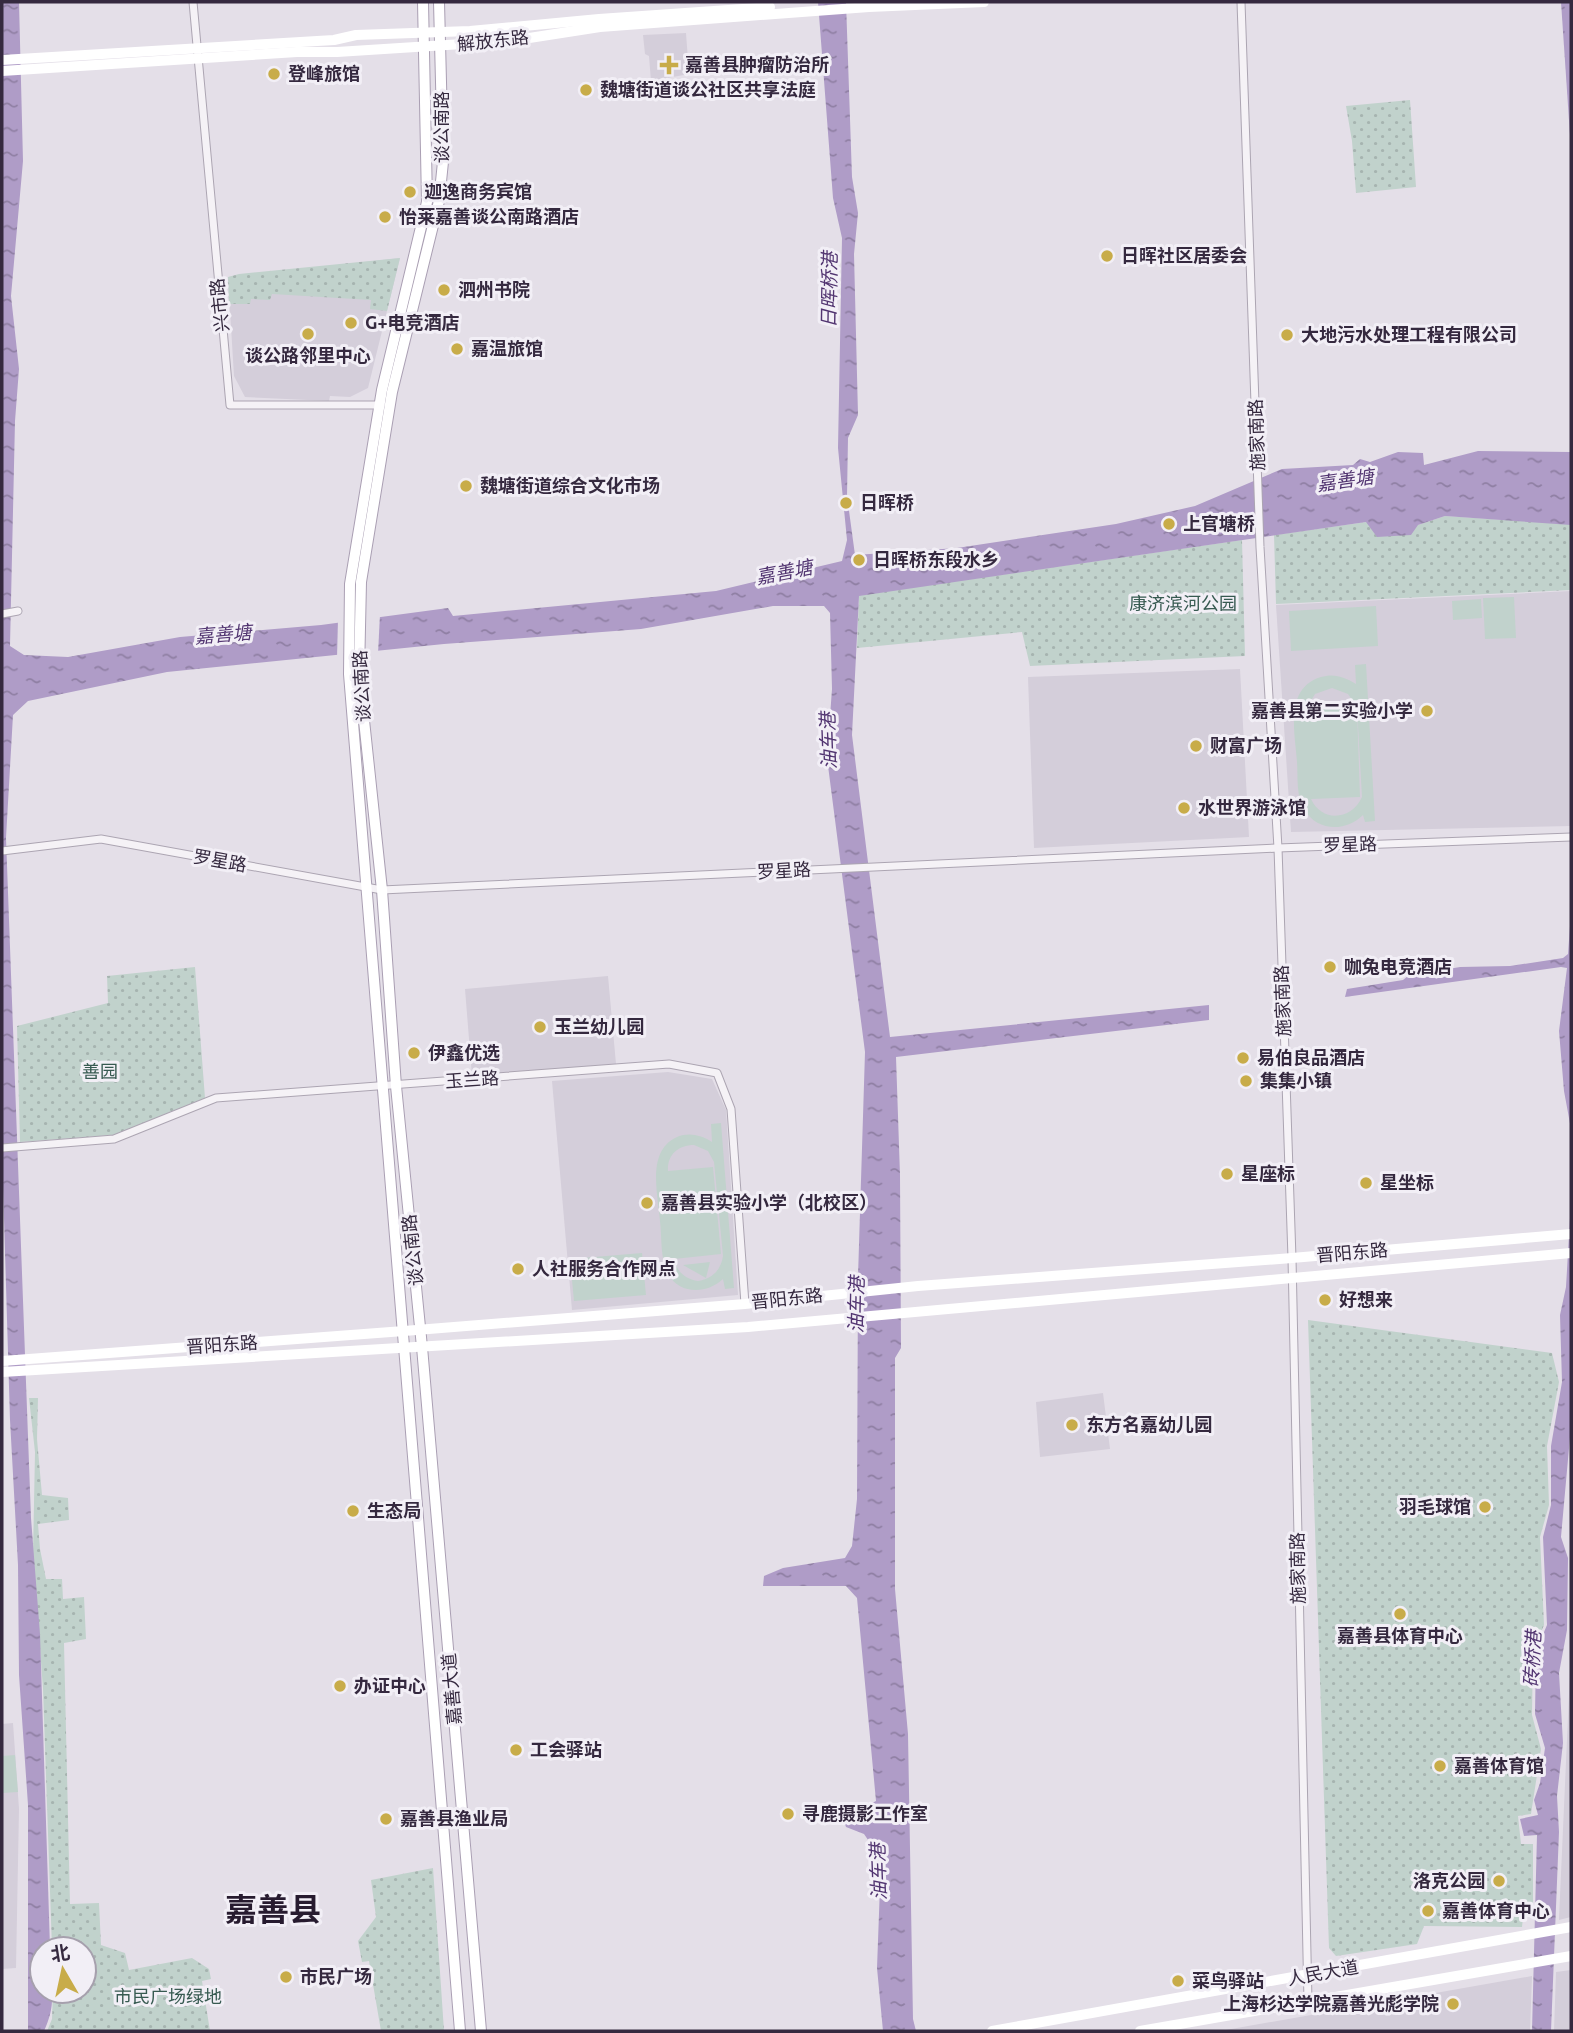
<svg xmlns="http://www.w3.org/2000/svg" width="1573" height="2033" font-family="Ubuntu,'Noto Sans SC',sans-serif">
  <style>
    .built { fill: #d4ceda }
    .grass { fill: #c1d2cc; fill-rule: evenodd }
    .park { fill: url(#park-dots) }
    .water { fill: url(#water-ripples) }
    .pier { fill: #e4dfe8 }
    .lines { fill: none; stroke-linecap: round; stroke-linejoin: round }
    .street-casing { stroke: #aca5b2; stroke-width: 9 }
    .primary-casing { stroke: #aa9fb3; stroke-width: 12 }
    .street { stroke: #f5f2f6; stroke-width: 7 }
    .secondary { stroke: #fff; stroke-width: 10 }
    .primary { stroke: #fff; stroke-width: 10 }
    .poi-dot { fill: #c8ac49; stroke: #f2eff6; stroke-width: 2.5 }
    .labels { text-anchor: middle; stroke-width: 6; stroke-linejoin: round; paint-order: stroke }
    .street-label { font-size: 18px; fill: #35293f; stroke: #f2eff6 }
    .poi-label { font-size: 18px; font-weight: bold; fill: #35293f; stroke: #f2eff6; text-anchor: start }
    .park-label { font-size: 18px; fill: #375a51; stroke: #f2eff6 }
    .water-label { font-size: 19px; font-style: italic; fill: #523571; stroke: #f2eff6 }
    .town-label { font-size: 32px; font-weight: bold; fill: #271b2f; stroke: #f2eff6 }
  </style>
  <defs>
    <pattern id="park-dots" width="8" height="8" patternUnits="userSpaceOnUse" patternTransform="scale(1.75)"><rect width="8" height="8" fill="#c1d2cc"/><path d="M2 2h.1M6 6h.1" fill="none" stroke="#a6b4b0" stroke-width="1.8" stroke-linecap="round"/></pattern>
    <pattern id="water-ripples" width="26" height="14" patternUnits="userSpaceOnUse" patternTransform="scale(1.75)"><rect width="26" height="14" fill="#af9cc7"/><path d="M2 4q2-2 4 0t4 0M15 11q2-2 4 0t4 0" fill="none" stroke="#8f7fa3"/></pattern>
  </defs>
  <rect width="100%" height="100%" fill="#e4dfe8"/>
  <g class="built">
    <path d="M686 33 689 74 651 81 649 56 645 54 643 35Z"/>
    <path d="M400 258 368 388 350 397 330 396 329 401 245 397 234 376 228 277Z"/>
    <path d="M1571 591V826L1291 832 1276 605Z"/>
    <path d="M1240 669 1249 837 1034 848 1028 677Z"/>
    <path d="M608 976 616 1064 472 1076 465 989Z"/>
    <path d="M668 1072 712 1079 726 1110 738 1295 572 1310 552 1081Z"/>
    <path d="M1103 1393 1110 1449 1040 1457 1036 1402Z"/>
    <path d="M1571 1650V1917L1559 1920V1919Z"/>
    <path d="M13 1723 19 1809 16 1968 2 1969V1724Z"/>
    <path d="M1571 1970V2031H1554L1556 1972Z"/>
    <path d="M1532 1976 1530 2031H1220Z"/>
  </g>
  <g class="grass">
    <path d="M1514 597 1516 638 1485 639 1483 598Z"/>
    <path d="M1481 599 1482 618 1453 620 1452 601Z"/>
    <path d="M1376 606 1378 646 1291 651 1289 611Z"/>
    <path d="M1366 664 1375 821 1365 822 1363 815C1346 832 1317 832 1304 809 1296 796 1298 777 1297 762 1295 733 1284 688 1321 677 1334 673 1345 677 1356 684L1355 665ZM1332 688 1348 694 1357 707 1306 709 1315 694ZM1357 708 1362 797C1352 820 1322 823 1311 799L1360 797Z"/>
    <path d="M721 1123 734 1288 725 1289 723 1279C707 1294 680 1295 668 1274 660 1259 662 1237 660 1221 658 1194 646 1151 677 1137 689 1132 701 1135 712 1142L711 1124ZM694 1145 708 1151 714 1162 723 1256C721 1270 712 1279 698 1281 685 1279 677 1272 674 1259L721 1254 713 1167 668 1171C667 1155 678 1145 694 1145Z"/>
    <path d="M642 1253 646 1295 574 1301 570 1259Z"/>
    <path d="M710 1262 706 1278 683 1265Z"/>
    <path d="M15 1755 18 1792 2 1793V1756Z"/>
  </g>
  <g class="park">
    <path d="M1410 100 1416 187 1356 193 1352 141 1346 106Z"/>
    <path d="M400 258 387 311 370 309 371 300 272 294 270 300 251 299 250 304H229L228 277 239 274Z"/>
    <path d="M1445 516 1571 524V590L1276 604 1274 535 1366 522 1418 525Z"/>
    <path d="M1242 540 1245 656 1030 666 1022 632 857 648 859 595Z"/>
    <path d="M195 967 205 1098 113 1135 20 1142 17 1026 108 1003 107 976Z"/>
    <path d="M1308 1320 1552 1353 1559 1382 1547 1446 1549 1505 1540 1537 1544 1625 1533 1652 1532 1715 1541 1749 1531 1814 1518 1816 1521 1844H1533V1916L1523 1917 1522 1927 1424 1926 1417 1944 1336 1956 1329 1948Z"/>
    <path d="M29 1398H38L37 1439 42 1495 68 1498 69 1520 38 1524 40 1549 46 1579H62L63 1599 84 1597 86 1639 64 1643 70 1904 99 1903 101 1945 125 1953 129 1970 192 1958 209 1969 211 1979 202 1981 210 2031H47L52 2019 53 1991H84V1949H52L43 1689 33 1554 35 1452Z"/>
    <path d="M433 1868 444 2031H381L369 1961 362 1962 358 1941 376 1917 371 1880Z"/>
  </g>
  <g class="water">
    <path d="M2 2H19L23 161 11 296 19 369 15 421 10 646 24 655 68 657 180 637 321 625 448 608 453 616 716 591 842 561 847 540 838 448 842 238 833 198 818 2H846L852 177 858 213 854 254 858 415 848 438 847 496 855 555 957 548 1116 524 1195 506 1282 469 1353 465 1360 459 1370 462 1398 452 1423 453 1424 465 1478 451 1571 452V525L1445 516 1418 525 1411 535 1377 537 1366 522 859 596 852 735 890 1037 1209 1005V1020L896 1057 900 1175 901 1348 895 1358V1589L908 1734 913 2019 916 2031H883L877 1968 881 1859 864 1834 846 1827 843 1818 876 1801 857 1598 846 1586H763L764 1576 783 1568 845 1558 852 1546 857 1499 858 1277 865 1052 827 758 832 689 830 613 824 606H773L641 629 444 644 167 672 28 701 13 715 6 838 31 1518 40 1634 50 1947V1949H42V1991H52C53 2006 50 2018 44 2031H28V1805L19 1675 18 1565 10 1420 2 1151Z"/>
    <path d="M1561 2H1571V150Z"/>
    <path d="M1571 912V1129L1564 1091 1559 1031 1567 968 1561 967 1345 997 1347 989 1403 980 1408 976 1460 967 1510 966 1563 958 1568 954Z"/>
    <path d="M1571 1201V1426L1561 1537 1568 1558 1567 1630 1559 1673 1563 1743 1557 1796 1559 1832 1551 2031H1532L1537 1835 1524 1836 1520 1819 1538 1815 1534 1800 1540 1783 1545 1748 1535 1714 1536 1651 1547 1625 1543 1537 1551 1505V1446L1562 1382 1560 1315 1566 1287Z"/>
  </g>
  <path class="pier" d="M380 614 378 654 337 658 338 619Z"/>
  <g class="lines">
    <defs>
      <g id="street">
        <path d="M193 2 230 405H381"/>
        <path d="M1241 2 1260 547 1278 848 1292 1258 1308 2001"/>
        <path d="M2 614 18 611"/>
        <path d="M2 851 101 839 382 890 1278 848 1571 837"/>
        <path d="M2 1148 114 1139 216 1098 669 1064 717 1073 731 1109 745 1304"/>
      </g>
      <g id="primary">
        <path d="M423 2 427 202 382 390 350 584 349 674 460 2031"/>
        <path d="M439 2 443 162 439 201 392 392 361 582 359 673 382 890 396 1086 422 1347 481 2031"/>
      </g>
    </defs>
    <use href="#street" class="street-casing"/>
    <use href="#primary" class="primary-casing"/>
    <use href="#street" class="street"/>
    <g class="secondary">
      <path d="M2 60 334 40 356 35 470 31 599 19 770 7"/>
      <path d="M2 71 297 52H337L510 41 600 27 869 7 984 2"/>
      <path d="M2 1361 404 1331 745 1304 918 1286 1292 1258 1571 1234"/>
      <path d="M2 1372 748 1327 1571 1253"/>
      <path d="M992 2031 1571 1927"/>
      <path d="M1140 2031 1571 1956"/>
    </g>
    <use href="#primary" class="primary"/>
  </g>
  <g class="poi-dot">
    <path d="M665.5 54.5h7v7h7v7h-7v7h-7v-7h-7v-7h7z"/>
    <circle cx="274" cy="74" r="7"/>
    <circle cx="586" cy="90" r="7"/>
    <circle cx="410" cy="192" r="7"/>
    <circle cx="385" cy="217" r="7"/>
    <circle cx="1107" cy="256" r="7"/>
    <circle cx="444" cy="290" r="7"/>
    <circle cx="351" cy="323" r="7"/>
    <circle cx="308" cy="334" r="7"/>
    <circle cx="1287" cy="335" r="7"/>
    <circle cx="457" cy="349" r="7"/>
    <circle cx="466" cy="486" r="7"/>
    <circle cx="846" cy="503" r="7"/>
    <circle cx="1169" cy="524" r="7"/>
    <circle cx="859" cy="560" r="7"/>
    <circle cx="1427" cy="711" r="7"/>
    <circle cx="1196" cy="746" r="7"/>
    <circle cx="1184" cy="808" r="7"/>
    <circle cx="1330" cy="967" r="7"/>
    <circle cx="540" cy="1027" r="7"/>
    <circle cx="414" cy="1053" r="7"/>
    <circle cx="1243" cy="1058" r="7"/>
    <circle cx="1246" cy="1081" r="7"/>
    <circle cx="1227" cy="1174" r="7"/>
    <circle cx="1366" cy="1183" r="7"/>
    <circle cx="647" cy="1203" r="7"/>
    <circle cx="518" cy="1269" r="7"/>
    <circle cx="1325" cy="1300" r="7"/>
    <circle cx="1072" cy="1425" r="7"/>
    <circle cx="1485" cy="1507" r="7"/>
    <circle cx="353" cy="1511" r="7"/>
    <circle cx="1400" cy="1614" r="7"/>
    <circle cx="340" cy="1686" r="7"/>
    <circle cx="516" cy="1750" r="7"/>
    <circle cx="1440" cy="1766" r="7"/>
    <circle cx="788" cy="1814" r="7"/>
    <circle cx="386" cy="1819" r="7"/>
    <circle cx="1499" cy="1881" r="7"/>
    <circle cx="1428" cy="1911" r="7"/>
    <circle cx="286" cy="1977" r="7"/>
    <circle cx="1178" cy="1981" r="7"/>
    <circle cx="1453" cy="2004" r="7"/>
  </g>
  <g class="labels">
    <g class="street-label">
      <text transform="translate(493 41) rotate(-6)" y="6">解放东路</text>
      <text transform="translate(442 127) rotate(-90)" y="6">谈公南路</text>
      <text transform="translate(220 305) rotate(-96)" y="6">兴市路</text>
      <text transform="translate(1257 435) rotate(-92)" y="6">施家南路</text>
      <text transform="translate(362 686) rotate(-93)" y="6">谈公南路</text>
      <text transform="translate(1350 845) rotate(-2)" y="6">罗星路</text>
      <text transform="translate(220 861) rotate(10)" y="6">罗星路</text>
      <text transform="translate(784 871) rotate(-3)" y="6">罗星路</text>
      <text transform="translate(1283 1001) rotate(-92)" y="6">施家南路</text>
      <text transform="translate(472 1080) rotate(-4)" y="6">玉兰路</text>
      <text transform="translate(413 1250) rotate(-96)" y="6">谈公南路</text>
      <text transform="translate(1352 1253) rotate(-5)" y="6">晋阳东路</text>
      <text transform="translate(787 1299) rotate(-6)" y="6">晋阳东路</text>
      <text transform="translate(222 1345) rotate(-4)" y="6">晋阳东路</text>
      <text transform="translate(1298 1568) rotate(-91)" y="6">施家南路</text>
      <text transform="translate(452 1689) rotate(-95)" y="6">嘉善大道</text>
      <text transform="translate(1323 1973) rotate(-10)" y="6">人民大道</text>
    </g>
    <g class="poi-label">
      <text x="685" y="71">嘉善县肿瘤防治所</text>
      <text x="288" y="80">登峰旅馆</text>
      <text x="600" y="96">魏塘街道谈公社区共享法庭</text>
      <text x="424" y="198">迦逸商务宾馆</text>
      <text x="399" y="223">怡莱嘉善谈公南路酒店</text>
      <text x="1121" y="262">日晖社区居委会</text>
      <text x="458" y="296">泗州书院</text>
      <text x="365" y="329">G+电竞酒店</text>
      <text x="1301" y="341">大地污水处理工程有限公司</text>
      <text x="471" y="355">嘉温旅馆</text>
      <text x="308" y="362" text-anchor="middle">谈公路邻里中心</text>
      <text x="480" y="492">魏塘街道综合文化市场</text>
      <text x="860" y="509">日晖桥</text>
      <text x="1183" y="530">上官塘桥</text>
      <text x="873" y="566">日晖桥东段水乡</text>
      <text x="1413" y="717" text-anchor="end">嘉善县第二实验小学</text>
      <text x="1210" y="752">财富广场</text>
      <text x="1198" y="814">水世界游泳馆</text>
      <text x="1344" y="973">咖兔电竞酒店</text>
      <text x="554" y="1033">玉兰幼儿园</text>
      <text x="428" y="1059">伊鑫优选</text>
      <text x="1257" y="1064">易伯良品酒店</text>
      <text x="1260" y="1087">集集小镇</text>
      <text x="1241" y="1180">星座标</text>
      <text x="1380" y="1189">星坐标</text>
      <text x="661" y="1209">嘉善县实验小学（北校区）</text>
      <text x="532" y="1275">人社服务合作网点</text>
      <text x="1339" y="1306">好想来</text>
      <text x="1086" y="1431">东方名嘉幼儿园</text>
      <text x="1471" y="1513" text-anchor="end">羽毛球馆</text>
      <text x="367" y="1517">生态局</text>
      <text x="1400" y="1642" text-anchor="middle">嘉善县体育中心</text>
      <text x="354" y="1692">办证中心</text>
      <text x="530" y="1756">工会驿站</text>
      <text x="1454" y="1772">嘉善体育馆</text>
      <text x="802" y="1820">寻鹿摄影工作室</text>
      <text x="400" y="1825">嘉善县渔业局</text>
      <text x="1485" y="1887" text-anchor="end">洛克公园</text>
      <text x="1442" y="1917">嘉善体育中心</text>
      <text x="300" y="1983">市民广场</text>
      <text x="1192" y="1987">菜鸟驿站</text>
      <text x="1439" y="2010" text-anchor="end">上海杉达学院嘉善光彪学院</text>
    </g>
    <g class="park-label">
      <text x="1183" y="610">康济滨河公园</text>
      <text x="100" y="1078">善园</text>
      <text x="168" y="2003">市民广场绿地</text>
    </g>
    <g class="water-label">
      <text transform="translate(829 290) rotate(-89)" y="7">日晖桥港</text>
      <text transform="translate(1345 480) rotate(-8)" y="7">嘉善塘</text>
      <text transform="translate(784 572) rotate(-11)" y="7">嘉善塘</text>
      <text transform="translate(223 634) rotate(-5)" y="7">嘉善塘</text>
      <text transform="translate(828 741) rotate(-92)" y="7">油车港</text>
      <text transform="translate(856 1305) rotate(-89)" y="7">油车港</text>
      <text transform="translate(1532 1659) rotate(-87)" y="7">砖桥港</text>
      <text transform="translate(878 1872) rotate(-92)" y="7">油车港</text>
    </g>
    <g class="town-label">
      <text x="273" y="1921">嘉善县</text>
    </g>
  </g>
  <rect width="1573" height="2033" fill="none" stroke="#35293f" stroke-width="7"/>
  <g transform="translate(63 1970) rotate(351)"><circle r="33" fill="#f2eff6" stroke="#a6a0ad" stroke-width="2"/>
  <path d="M0-5L12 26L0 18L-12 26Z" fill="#c8ac49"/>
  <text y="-10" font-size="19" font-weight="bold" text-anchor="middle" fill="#35293f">北</text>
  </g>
</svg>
